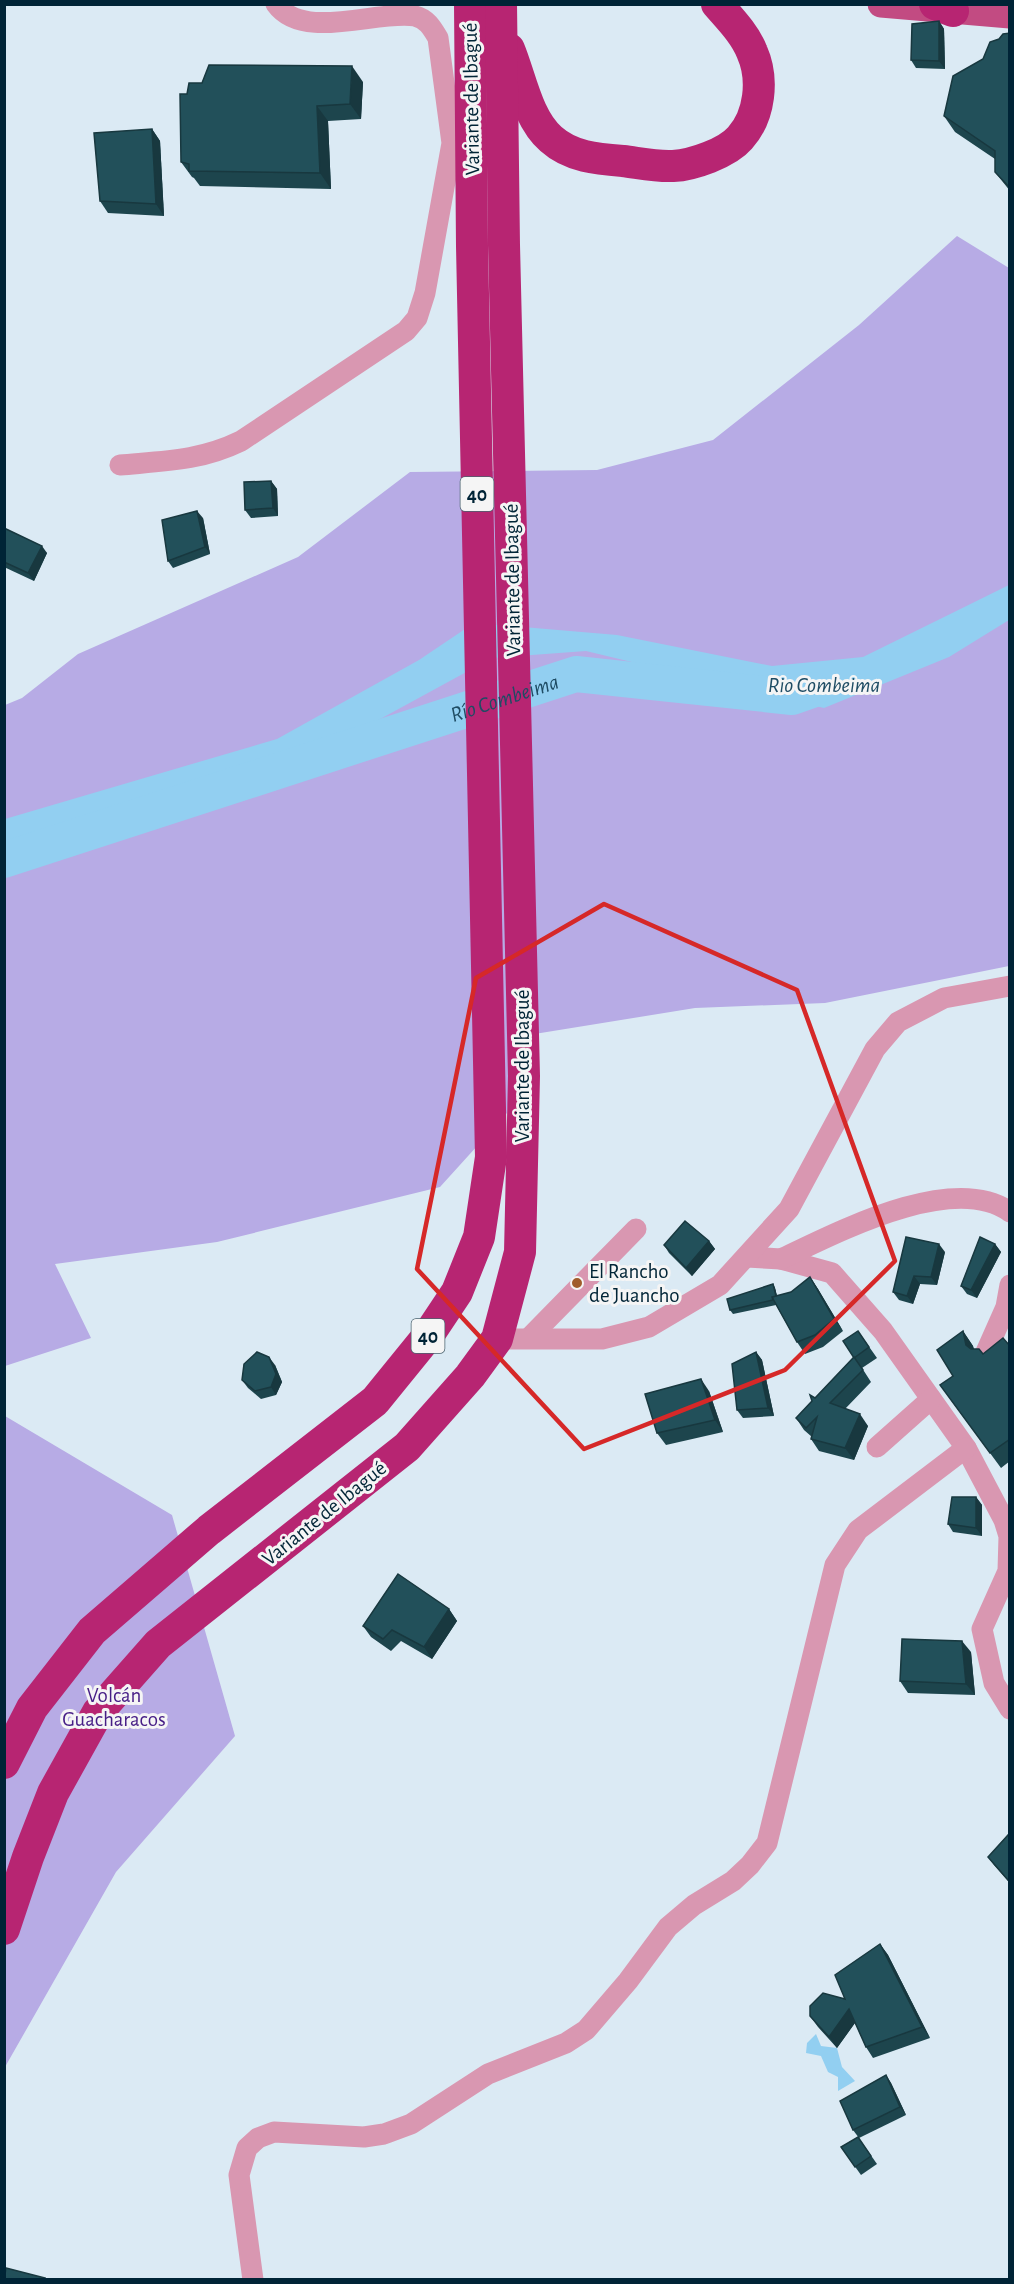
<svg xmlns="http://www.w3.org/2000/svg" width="1014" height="2284" font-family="'Alegreya Sans',sans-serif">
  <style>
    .green { fill: #b7abe5 }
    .water { fill: #92cff1 }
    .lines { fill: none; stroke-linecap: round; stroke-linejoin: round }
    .river { stroke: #92cff1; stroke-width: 36 }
    .minor { stroke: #d997b1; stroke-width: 21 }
    .major { stroke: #c24b82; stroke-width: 27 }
    .highway { stroke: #b72572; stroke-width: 32 }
    .wall { fill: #1d454d }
    .shaded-wall { fill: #18383f }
    .building { fill: #22505a; stroke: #18383f; stroke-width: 1.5 }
    .marked { fill: none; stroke: #d62828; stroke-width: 4.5; stroke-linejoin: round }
    .poi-dot { fill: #a05d2c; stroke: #f5f5f5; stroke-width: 2 }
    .labels { text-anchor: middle; stroke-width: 6; stroke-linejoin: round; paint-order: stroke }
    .shield { fill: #f5f5f5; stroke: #4a636f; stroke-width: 1.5 }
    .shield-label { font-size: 20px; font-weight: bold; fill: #002436 }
    .street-label { font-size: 21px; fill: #002436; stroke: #f5f5f5 }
    .poi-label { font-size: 21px; fill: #002436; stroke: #f5f5f5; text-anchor: start }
    .park-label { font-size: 21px; fill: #461d86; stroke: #f5f5f5 }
    .water-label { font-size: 22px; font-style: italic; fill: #1e4c64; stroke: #f5f5f5 }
  </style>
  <rect width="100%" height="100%" fill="#dbeaf4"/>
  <g class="green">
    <path d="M957 236 1009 268V966L825 1003 695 1008 516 1037 507 1113 440 1187 217 1242 55 1264 91 1338 5 1366V705L22 698 78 654 298 557 410 472 597 470 713 440 859 325Z"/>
    <path d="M5 1416 172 1515 235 1736 116 1872 5 2067Z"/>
  </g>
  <g class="water">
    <path d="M1009 585V620L949 657 824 708 586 651 492 658 371 724 223 777 5 843V819L277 739 419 660 474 623 617 635 772 666 863 657Z"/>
    <path d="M816 2034 821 2046 837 2048 842 2067 855 2081 838 2091V2077L828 2072 821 2056 806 2053 807 2043Z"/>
  </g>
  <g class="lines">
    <path class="river" id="s1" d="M4 860 576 674 792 697 812 690"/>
    <g class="minor">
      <path d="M120 465C164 461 200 461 241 441L406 331 417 318 425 293 452 143 438 38C432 28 427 19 415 16 380 9 303 42 276 4"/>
      <path d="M747 1257 781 1259 832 1273 883 1331 966 1448 1004 1520 1009 1536 1008 1571 982 1629 994 1683 1010 1709"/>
      <path d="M781 1259C836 1233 953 1171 1010 1212"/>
      <path d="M529 1338 636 1229"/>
      <path d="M497 1339H602L649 1327 720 1285 789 1209 875 1049 898 1022 944 998 1010 986"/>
      <path d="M986 1352 1006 1307 1010 1285"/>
      <path d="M877 1447 931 1399"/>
      <path d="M253 2280 239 2175 247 2148 258 2138 274 2132 364 2137 384 2134 411 2124 488 2074 566 2043 586 2030 628 1981 668 1927 694 1905 733 1881 750 1865 767 1843 835 1565 858 1530 966 1448"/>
    </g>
    <path class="major" d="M881 4 1010 15"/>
    <g class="highway">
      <path d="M935 4 953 11"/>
      <path d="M509 49C521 78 527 118 551 139 571 157 597 159 623 161 639 163 657 167 673 166 693 165 727 153 740 138 760 116 764 79 752 52 745 34 730 19 717 4"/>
      <path d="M4 1763 32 1708 92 1631 209 1530 375 1401 427 1337 457 1292 479 1237 491 1157 472 246 470 4"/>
      <path d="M4 1929 28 1857 53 1793 98 1712 158 1644 407 1447 470 1376 497 1339 520 1252 524 1076 504 245 501 4"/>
    </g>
  </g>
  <g class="wall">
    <path d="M939 21 944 29 945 69 916 68 911 60Z"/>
    <path d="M1010 33V191L995 172V159L955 132 944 116 999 39Z"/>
    <path d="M363 82 361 119 328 121 331 189 200 186 194 178 192 177 181 162Z"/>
    <path d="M152 129 160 141 164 216 108 213 100 201Z"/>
    <path d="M271 481 277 489 278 516 251 518 245 510Z"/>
    <path d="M203 518 210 554 173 568 168 561Z"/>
    <path d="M4 528 47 553 34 581 4 567Z"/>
    <path d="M709 1241 715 1249 692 1276 669 1253 664 1245Z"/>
    <path d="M995 1244 1001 1252 977 1298 967 1294 961 1286Z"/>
    <path d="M945 1252 937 1285 920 1284 913 1304 899 1300 893 1292Z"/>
    <path d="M810 1277 818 1289 843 1331 823 1347 805 1354 797 1342 776 1305 733 1314 730 1310 773 1284 775 1288 777 1296 791 1292Z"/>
    <path d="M858 1331 877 1358 862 1368 871 1382 845 1409 868 1426 854 1460 819 1451 811 1439 812 1437 804 1430 796 1418 854 1357Z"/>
    <path d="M963 1331 973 1346 974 1349 983 1354 1010 1346V1461L1001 1468 951 1400 953 1376Z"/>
    <path d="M756 1352 762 1360 774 1416 743 1418 737 1410Z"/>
    <path d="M275 1365 282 1382 276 1395 261 1399 248 1388 242 1380Z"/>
    <path d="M709 1391 723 1432 666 1445 657 1433Z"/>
    <path d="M976 1497 982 1505V1536L953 1532 948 1524Z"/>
    <path d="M449 1609 457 1621 432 1659 401 1641 391 1651 371 1637 363 1626Z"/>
    <path d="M971 1652 975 1695 908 1693 900 1681Z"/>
    <path d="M1009 1833 1010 1883 994 1865 988 1857Z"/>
    <path d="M880 1944 888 1955 930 2038 873 2058 866 2047 855 2023 837 2048 818 2027 810 2016 845 1999Z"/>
    <path d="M886 2075 891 2083 906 2115 859 2138 853 2130Z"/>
    <path d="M858 2137 877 2164 861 2175 841 2147Z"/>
  </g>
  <g class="shaded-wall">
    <path d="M939 21 944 29 945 69 939 61Z"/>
    <path d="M352 66 363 82 361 119 350 104Z"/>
    <path d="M317 106 328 121 331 189 320 173Z"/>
    <path d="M152 129 160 141 164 216 156 204Z"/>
    <path d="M271 481 277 489 278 516 273 508Z"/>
    <path d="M197 511 203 518 210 554 205 547Z"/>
    <path d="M42 546 47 553 34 581 28 573Z"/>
    <path d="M709 1241 715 1249 692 1276 686 1268Z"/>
    <path d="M939 1244 945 1252 937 1285 931 1277Z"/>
    <path d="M995 1244 1001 1252 977 1298 971 1290Z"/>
    <path d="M914 1276 920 1284 913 1304 907 1296Z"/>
    <path d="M810 1277 818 1289 843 1331 834 1319Z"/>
    <path d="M773 1284 775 1288 779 1304 776 1300Z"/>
    <path d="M963 1331 973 1346 976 1360 966 1345Z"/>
    <path d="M756 1352 762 1360 774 1416 768 1408Z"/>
    <path d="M269 1357 275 1365 282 1382 276 1395 271 1387Z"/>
    <path d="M701 1379 709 1391 723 1432 715 1420Z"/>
    <path d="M860 1414 868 1426 854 1460 845 1448Z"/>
    <path d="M976 1497 982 1505V1536L976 1528Z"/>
    <path d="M449 1609 457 1621 432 1659 424 1647Z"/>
    <path d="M962 1641 971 1652 975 1695 966 1684Z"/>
    <path d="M880 1944 888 1955 930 2038 922 2027Z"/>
    <path d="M849 2009 857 2020 837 2048 829 2037Z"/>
    <path d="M886 2075 891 2083 906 2115 900 2107Z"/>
  </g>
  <g class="building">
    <path d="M939 21V61L911 60 912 24Z"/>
    <path d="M1010 33V188L995 172V151L944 116 953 76 983 59 990 42 999 39 1003 34Z"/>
    <path d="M209 65 352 66 350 104 317 106 320 173 189 171V164L181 162 180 94H187L189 83H202Z"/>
    <path d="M152 129 156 204 100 201 94 133Z"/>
    <path d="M271 481 273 508 245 510 244 482Z"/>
    <path d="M197 511 205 547 168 561 162 520Z"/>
    <path d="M4 528 42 546 28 573 4 562Z"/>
    <path d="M685 1221 709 1241 686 1268 664 1245Z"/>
    <path d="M906 1237 939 1244 931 1277 914 1276 907 1296 893 1292Z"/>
    <path d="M980 1237 995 1244 971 1290 961 1286Z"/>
    <path d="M810 1277 834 1319 815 1335 797 1342 772 1297 791 1292Z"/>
    <path d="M773 1284 776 1296 772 1297 773 1300 730 1310 727 1299Z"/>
    <path d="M858 1331 869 1347 854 1358 843 1341Z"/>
    <path d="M963 1331 966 1345 971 1349H979L983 1354 1003 1338 1010 1346V1439L990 1453 940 1385 953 1376 937 1350Z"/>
    <path d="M257 1352 269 1357 276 1374 271 1387 255 1391 242 1380 244 1364Z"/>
    <path d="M756 1352 768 1408 737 1410 732 1364Z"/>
    <path d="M854 1357 863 1370 830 1403 860 1414 845 1448 811 1439 817 1417 806 1428 796 1418 812 1401 810 1395 815 1398Z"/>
    <path d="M701 1379 715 1420 657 1433 645 1394Z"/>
    <path d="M952 1497H976V1528L948 1524Z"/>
    <path d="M398 1574 449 1609 424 1647 392 1630 383 1639 363 1626Z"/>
    <path d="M902 1639 962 1641 966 1684 900 1681Z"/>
    <path d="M1010 1833V1879L1008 1880 988 1857Z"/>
    <path d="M880 1944 922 2027 866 2047 849 2009 829 2037 810 2016V2006L823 1993 845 1999 835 1975Z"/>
    <path d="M886 2075 900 2107 853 2130 840 2101Z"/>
    <path d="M858 2137 871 2156 855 2167 841 2147Z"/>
    <path d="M6 2268 45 2278 44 2280H4Z"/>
  </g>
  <path class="marked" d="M604 904 797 990 895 1261 785 1370 584 1449 417 1269 476 978Z"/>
  <circle class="poi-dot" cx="577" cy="1283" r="6"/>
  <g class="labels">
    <g class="shield">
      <rect x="460.5" y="477" width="33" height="34" rx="4.5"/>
      <rect x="411.5" y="1319" width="33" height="34" rx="4.5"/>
    </g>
    <g class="shield-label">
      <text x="477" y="501">40</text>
      <text x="428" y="1343">40</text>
    </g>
    <g class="street-label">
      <text transform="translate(471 99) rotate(-91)" y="7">Variante de Ibagué</text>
      <text transform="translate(512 580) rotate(-91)" y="7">Variante de Ibagué</text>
      <text transform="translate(522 1066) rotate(-90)" y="7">Variante de Ibagué</text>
      <text transform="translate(324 1513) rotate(-39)" y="7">Variante de Ibagué</text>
    </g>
    <g class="poi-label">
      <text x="589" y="1278">El Rancho<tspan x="589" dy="24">de Juancho</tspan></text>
    </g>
    <g class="park-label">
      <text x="114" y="1702">Volcán<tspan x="114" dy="24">Guacharacos</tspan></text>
    </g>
    <g class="water-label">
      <text x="824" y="692">Rio Combeima</text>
      <text dy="8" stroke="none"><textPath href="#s1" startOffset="526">Río Combeima</textPath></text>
    </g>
  </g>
  <rect width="1014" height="2284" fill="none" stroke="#002436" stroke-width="12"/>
</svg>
